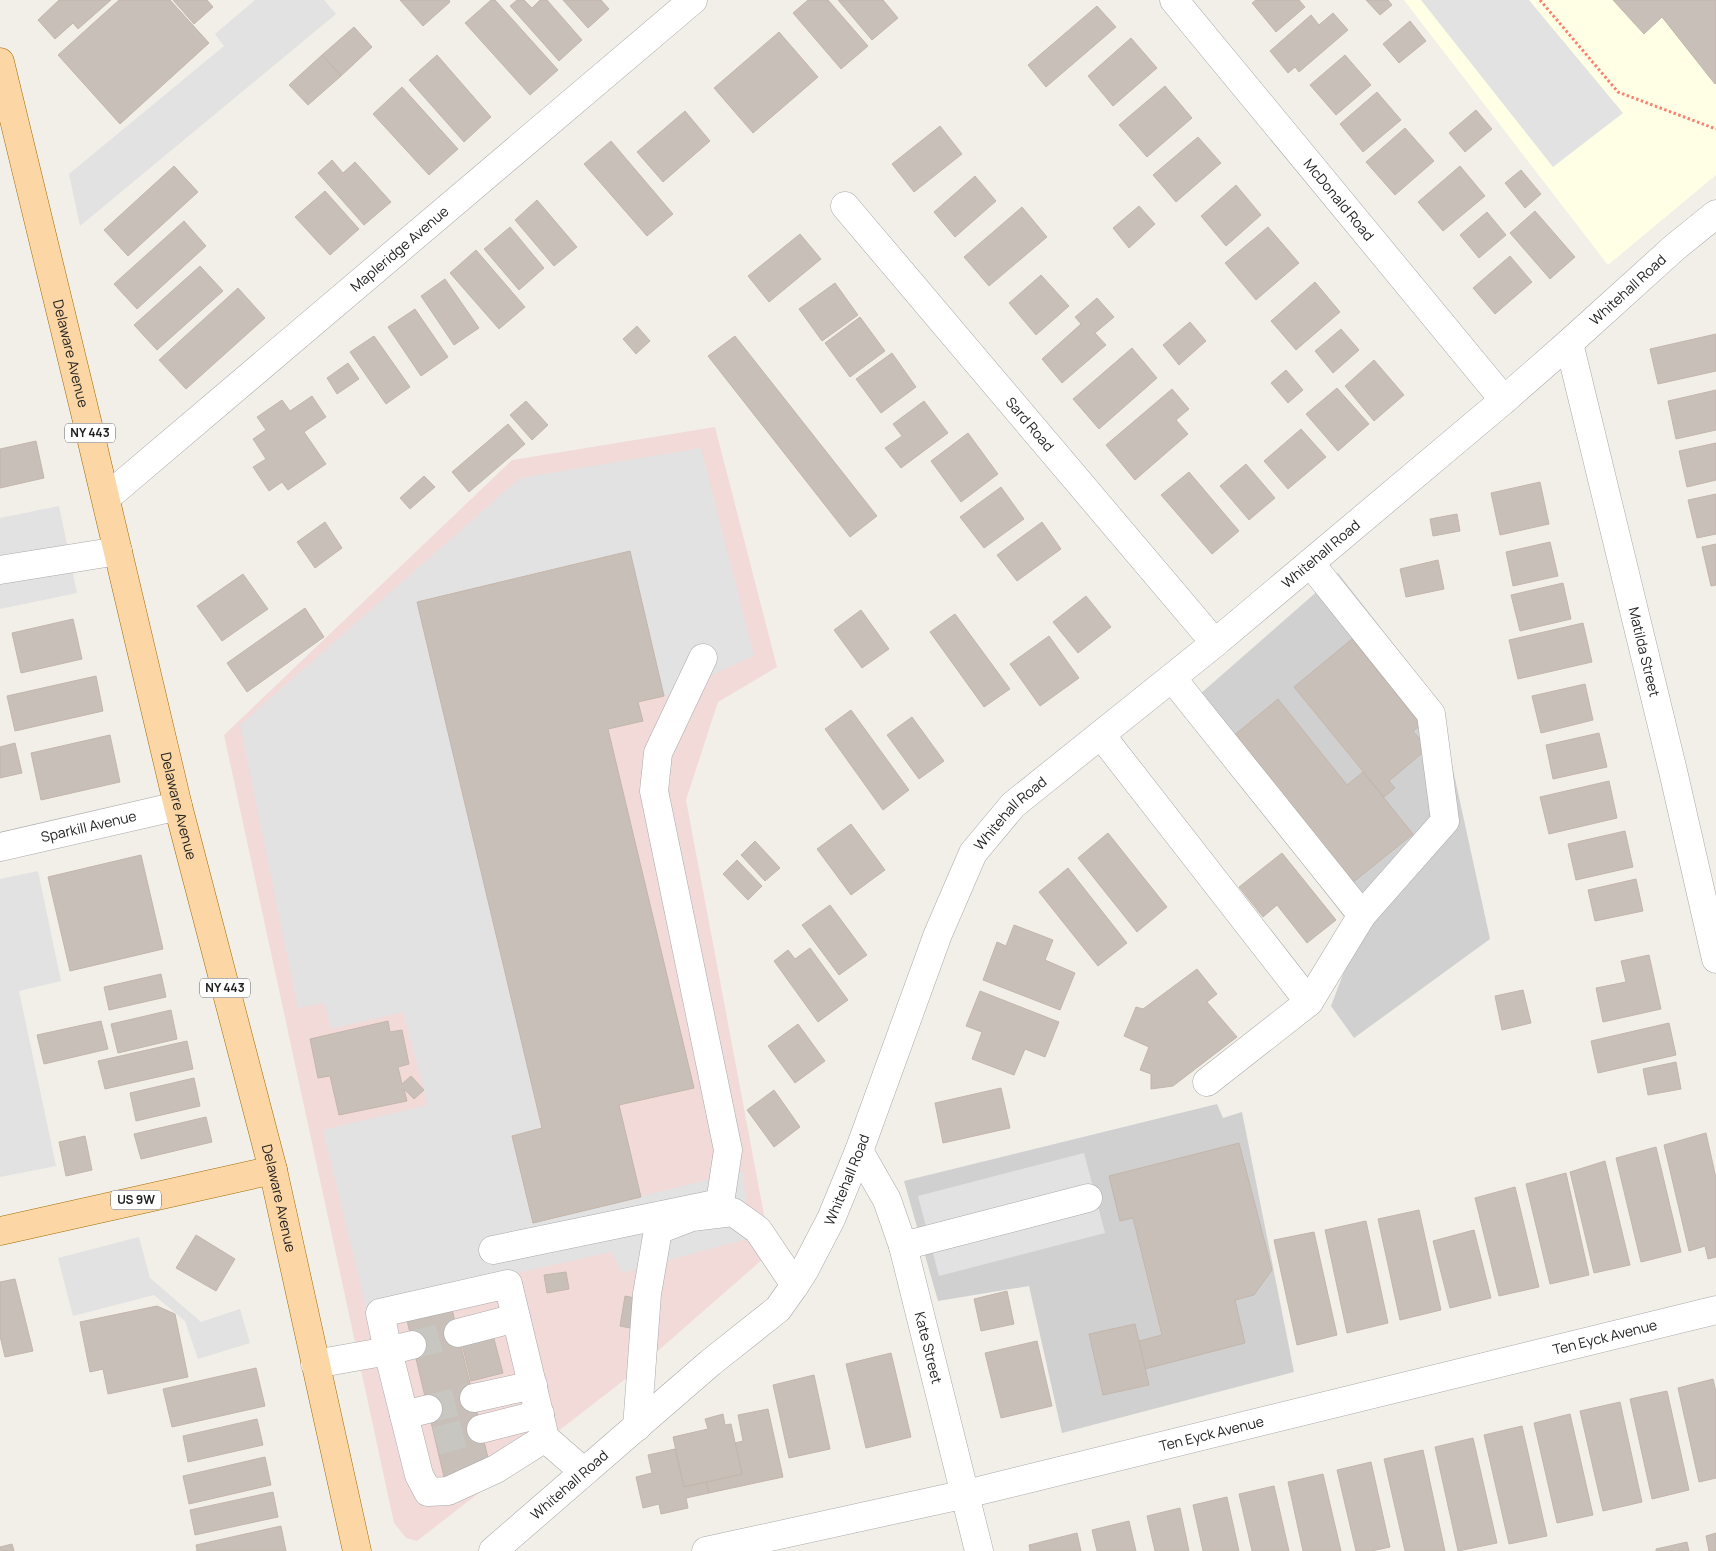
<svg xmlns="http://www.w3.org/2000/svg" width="1716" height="1551" font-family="Manrope,sans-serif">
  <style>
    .commercial { fill: #f2dad9 }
    .education { fill: #ffffe5 }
    .religious { fill: #d0d0d0 }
    .parking { fill: #e2e2e2 }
    .building { fill: #c7bfb8; stroke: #c4b6ab }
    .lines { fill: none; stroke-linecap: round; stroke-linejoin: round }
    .minor-tunnel { stroke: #c8c6c1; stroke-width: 28; stroke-dasharray: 28 14; stroke-linecap: butt }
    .minor-casing { stroke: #a9a9a9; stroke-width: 29 }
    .major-casing { stroke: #a06b00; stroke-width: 29 }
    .path { stroke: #fa8072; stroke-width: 3; stroke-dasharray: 2.5 2.5; stroke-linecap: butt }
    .minor { stroke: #fff; stroke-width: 28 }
    .major { stroke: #fcd6a4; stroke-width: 28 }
    .labels { text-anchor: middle; stroke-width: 5; stroke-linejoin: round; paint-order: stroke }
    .shield { fill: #fff; stroke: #646464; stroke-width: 1 }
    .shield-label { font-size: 12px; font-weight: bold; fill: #222 }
    .street-label { font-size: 14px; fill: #222; stroke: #fff }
  </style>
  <rect width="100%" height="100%" fill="#f2efe9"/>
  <path class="commercial" d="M715 427 777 667 718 702 686 800 771 1252 628 1377 417 1541 406 1538 394 1523 224 735 512 460Z"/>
  <path class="education" d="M1404 0H1716V175L1608 265Z"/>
  <g class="religious">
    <path d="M1338 573 1438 701 1490 939 1354 1038 1331 1006 1358 935 1183 709Z"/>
    <path d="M1217 1104 1223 1118 1242 1112 1294 1372 1062 1433 1029 1286 938 1301 904 1181Z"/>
  </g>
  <g class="parking">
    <path d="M255 0H324L336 14 80 226 69 174 224 46 215 34Z"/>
    <path d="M1421 0H1529L1623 113 1553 167Z"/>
    <path d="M701 448 754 656 664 696 630 551 417 602 542 1128 512 1136 533 1223 743 1171 750 1238 622 1273 611 1252 366 1307 323 1130 428 1105 403 1012 331 1029 324 1003 298 1008 240 725 520 478Z"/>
    <path d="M59 506 77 593 0 609V518Z"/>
    <path d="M38 871 61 981 19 991 56 1166 0 1177V879Z"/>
    <path d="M1084 1153 1105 1233 939 1276 918 1196Z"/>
    <path d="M139 1237 150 1278 201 1322 240 1309 250 1343 198 1359 185 1321 154 1295 73 1316 58 1258Z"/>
  </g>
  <g class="building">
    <path d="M59 0H111L78 29 73 23 55 39 38 20Z"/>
    <path d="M119 0H170L209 43 120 124 58 55Z"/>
    <path d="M173 0H207L213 7 194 24Z"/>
    <path d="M400 0H449L450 2 423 26Z"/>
    <path d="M491 0H495L558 70 530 95 465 23Z"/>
    <path d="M517 0H524L532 8 540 0H547L582 40 559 61 510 6Z"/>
    <path d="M563 0H601L609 9 588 28Z"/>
    <path d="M808 0H828L868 46 841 69 793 13Z"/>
    <path d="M838 0H883L898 18 872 40Z"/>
    <path d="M1256 0H1299L1305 7 1276 32 1252 3Z"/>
    <path d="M1366 0H1388L1392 5 1380 15Z"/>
    <path d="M1613 0H1716V83L1715 84 1662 17 1644 34Z"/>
    <path d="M1097 6 1116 27 1046 87 1028 65Z"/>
    <path d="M1333 13 1348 30 1299 72 1295 67 1288 73 1270 51 1311 15 1319 25Z"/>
    <path d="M1410 21 1426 41 1399 63 1383 44Z"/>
    <path d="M354 27 372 47 341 76 322 55Z"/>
    <path d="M779 32 818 77 753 133 714 88Z"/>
    <path d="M1131 38 1157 68 1113 106 1088 76Z"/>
    <path d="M322 55 341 76 308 105 289 85Z"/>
    <path d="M437 55 491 117 464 142 409 80Z"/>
    <path d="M1345 55 1371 85 1336 115 1310 85Z"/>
    <path d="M1165 86 1192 118 1147 157 1119 125Z"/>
    <path d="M402 87 458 149 429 175 373 114Z"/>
    <path d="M1377 92 1401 120 1363 152 1340 124Z"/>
    <path d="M1476 110 1492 129 1465 152 1449 133Z"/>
    <path d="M685 111 710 141 663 182 637 152Z"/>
    <path d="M940 126 962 154 914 192 892 164Z"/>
    <path d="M1405 128 1434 161 1395 195 1366 162Z"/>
    <path d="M1198 137 1221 163 1176 202 1153 175Z"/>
    <path d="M611 141 673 214 647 236 584 164Z"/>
    <path d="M332 160 343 173 355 162 391 202 364 225 318 173Z"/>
    <path d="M174 166 198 192 128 256 104 230Z"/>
    <path d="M1460 166 1485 196 1443 231 1418 202Z"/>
    <path d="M1521 170 1541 194 1525 208 1505 183Z"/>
    <path d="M975 176 996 201 955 237 934 212Z"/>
    <path d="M1236 185 1261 215 1226 246 1201 216Z"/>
    <path d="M325 191 359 229 330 255 295 217Z"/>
    <path d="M537 200 577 247 554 266 515 220Z"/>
    <path d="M1139 206 1155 224 1129 248 1113 228Z"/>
    <path d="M1022 207 1047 237 989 286 964 257Z"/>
    <path d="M1535 211 1575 257 1550 279 1510 233Z"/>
    <path d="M1487 212 1506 235 1479 258 1460 235Z"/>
    <path d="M184 221 206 246 137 309 114 284Z"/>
    <path d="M510 227 544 268 519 290 484 249Z"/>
    <path d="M1268 227 1299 263 1256 300 1225 263Z"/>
    <path d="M800 234 821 259 769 302 748 276Z"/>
    <path d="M476 250 525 307 499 329 450 273Z"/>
    <path d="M1510 256 1532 282 1495 314 1473 288Z"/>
    <path d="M200 266 223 291 157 350 134 325Z"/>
    <path d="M1041 275 1069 306 1036 335 1009 303Z"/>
    <path d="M445 279 479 328 454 345 421 296Z"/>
    <path d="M1315 282 1340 312 1296 350 1271 321Z"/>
    <path d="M835 283 858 315 822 341 799 309Z"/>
    <path d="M238 288 265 318 186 389 159 360Z"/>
    <path d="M1097 298 1114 317 1095 333 1106 345 1062 383 1042 359 1081 324 1075 317Z"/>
    <path d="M415 309 448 357 421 376 388 327Z"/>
    <path d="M860 317 885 351 850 377 825 343Z"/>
    <path d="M1190 322 1206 341 1179 365 1163 345Z"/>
    <path d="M637 326 650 341 636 354 623 339Z"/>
    <path d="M1341 329 1359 350 1333 373 1315 351Z"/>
    <path d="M1716 334V371L1658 384 1650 349Z"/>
    <path d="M374 336 410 387 386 404 350 352Z"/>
    <path d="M735 336 877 516 850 537 708 356Z"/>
    <path d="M1132 348 1157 378 1099 429 1073 399Z"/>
    <path d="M892 353 916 387 881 413 856 379Z"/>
    <path d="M1374 360 1404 395 1374 421 1345 386Z"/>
    <path d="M348 363 359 379 337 394 327 378Z"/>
    <path d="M1286 370 1303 390 1288 403 1271 383Z"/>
    <path d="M1337 388 1369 424 1338 451 1306 414Z"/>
    <path d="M1172 389 1189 409 1176 420 1188 434 1135 480 1106 445Z"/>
    <path d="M1716 390V430L1676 439 1668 401Z"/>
    <path d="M312 396 326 417 304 432 326 464 288 490 282 482 269 491 253 467 266 459 253 439 266 430 257 417 282 400 290 411Z"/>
    <path d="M526 401 548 425 532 440 510 415Z"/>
    <path d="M924 401 948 433 901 468 885 448 902 436 893 424Z"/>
    <path d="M508 424 525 444 469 492 452 472Z"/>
    <path d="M1301 429 1326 457 1288 489 1264 461Z"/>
    <path d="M968 433 998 474 961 502 931 461Z"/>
    <path d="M36 441 44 478 0 488V449Z"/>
    <path d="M1716 443V480L1687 487 1679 451Z"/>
    <path d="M1246 464 1275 498 1249 520 1220 486Z"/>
    <path d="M1189 472 1239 531 1212 554 1161 495Z"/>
    <path d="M424 476 435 487 410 509 400 498Z"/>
    <path d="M1540 482 1549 524 1500 535 1491 493Z"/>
    <path d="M1001 487 1024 519 984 548 960 517Z"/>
    <path d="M1716 494V534L1697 538 1688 500Z"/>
    <path d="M1457 514 1460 531 1433 536 1430 519Z"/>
    <path d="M325 522 342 548 315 568 297 542Z"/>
    <path d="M1042 522 1061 549 1017 581 997 555Z"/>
    <path d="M1550 542 1558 576 1513 586 1506 552Z"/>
    <path d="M1716 544V585L1711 586 1702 547Z"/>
    <path d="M630 551 664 696 638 702 643 721 608 729 694 1088 619 1105 641 1197 533 1223 512 1136 542 1128 417 602Z"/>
    <path d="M1438 560 1444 589 1406 597 1400 569Z"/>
    <path d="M243 574 268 609 222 641 197 606Z"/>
    <path d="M1563 583 1571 619 1520 631 1511 595Z"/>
    <path d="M1086 596 1111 627 1078 653 1053 622Z"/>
    <path d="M305 608 324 637 247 692 227 663Z"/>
    <path d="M861 610 889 649 862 668 834 630Z"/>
    <path d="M955 614 1010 689 984 707 930 632Z"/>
    <path d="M73 619 82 659 21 673 12 633Z"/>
    <path d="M1583 623 1592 662 1518 679 1509 640Z"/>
    <path d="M1049 636 1079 678 1040 706 1010 664Z"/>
    <path d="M1352 639 1421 725 1413 731 1427 749 1389 781 1395 788 1384 797 1294 687Z"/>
    <path d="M96 676 103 711 15 731 7 696Z"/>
    <path d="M1585 684 1593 720 1541 733 1532 696Z"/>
    <path d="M1278 699 1347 785 1363 772 1413 834 1351 884 1232 737Z"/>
    <path d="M851 710 909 790 883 810 825 729Z"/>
    <path d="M912 717 944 761 919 779 887 735Z"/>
    <path d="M1599 733 1607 767 1553 779 1546 745Z"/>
    <path d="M110 735 120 782 41 800 31 753Z"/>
    <path d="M15 743 22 773 0 778V747Z"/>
    <path d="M1609 781 1617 818 1549 834 1540 797Z"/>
    <path d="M851 824 885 870 851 895 817 849Z"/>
    <path d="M1625 831 1633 867 1576 880 1568 844Z"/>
    <path d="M1108 833 1167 907 1137 932 1078 858Z"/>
    <path d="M755 841 780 868 765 881 741 855Z"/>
    <path d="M1282 853 1336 920 1307 943 1277 905 1263 917 1239 887Z"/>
    <path d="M141 855 163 949 70 971 48 877Z"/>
    <path d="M737 860 762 886 748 900 723 874Z"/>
    <path d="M1068 868 1127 943 1098 966 1039 892Z"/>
    <path d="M1636 879 1643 911 1595 921 1588 890Z"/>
    <path d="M830 905 867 955 839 975 802 925Z"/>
    <path d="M1014 925 1053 940 1045 960 1075 973 1060 1010 983 980 997 942 1006 946Z"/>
    <path d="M810 948 848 1000 818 1022 774 961 788 950 795 959Z"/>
    <path d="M1649 955 1661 1009 1603 1022 1596 988 1626 982 1621 961Z"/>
    <path d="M1197 969 1217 994 1207 1002 1237 1037 1173 1086 1151 1089V1074L1140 1070 1149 1047 1124 1036 1136 1007 1143 1009Z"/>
    <path d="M161 974 166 997 109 1010 104 987Z"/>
    <path d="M1523 990 1531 1023 1502 1030 1495 996Z"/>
    <path d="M980 991 1059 1022 1045 1057 1025 1049 1014 1075 972 1059 982 1032 966 1026Z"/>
    <path d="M171 1010 177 1039 118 1053 111 1024Z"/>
    <path d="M101 1021 108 1049 44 1064 37 1035Z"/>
    <path d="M388 1021 390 1032 402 1030 409 1064 398 1067 402 1084 411 1076 424 1090 414 1099 404 1089 407 1101 339 1115 330 1076 318 1078 310 1039Z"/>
    <path d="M1669 1023 1676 1055 1598 1073 1591 1041Z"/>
    <path d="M798 1024 825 1061 795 1083 768 1046Z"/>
    <path d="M187 1041 193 1069 105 1089 98 1061Z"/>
    <path d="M1676 1062 1681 1089 1648 1095 1643 1069Z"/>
    <path d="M194 1078 200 1106 136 1121 130 1093Z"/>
    <path d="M1001 1088 1010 1128 943 1143 935 1103Z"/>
    <path d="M774 1090 800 1127 774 1147 747 1110Z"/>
    <path d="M206 1117 212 1142 141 1159 134 1134Z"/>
    <path d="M1706 1133 1716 1178V1257L1708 1259 1705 1246 1689 1251 1664 1145Z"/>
    <path d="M85 1136 92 1170 66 1176 59 1142Z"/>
    <path d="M1239 1143 1272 1270 1254 1295 1235 1300 1245 1343 1145 1369 1139 1341 1162 1335 1133 1218 1120 1221 1109 1176Z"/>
    <path d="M1656 1147 1681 1252 1641 1262 1616 1158Z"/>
    <path d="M1605 1161 1630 1265 1594 1273 1570 1172Z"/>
    <path d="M1566 1173 1589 1275 1550 1284 1526 1184Z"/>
    <path d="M1515 1187 1539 1287 1499 1296 1475 1198Z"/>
    <path d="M1419 1210 1441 1310 1400 1320 1378 1219Z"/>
    <path d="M1366 1221 1388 1323 1347 1333 1325 1230Z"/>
    <path d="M1474 1230 1491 1298 1450 1308 1433 1241Z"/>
    <path d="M1314 1232 1337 1335 1297 1345 1274 1240Z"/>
    <path d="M196 1235 235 1259 216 1291 176 1268Z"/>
    <path d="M566 1272 569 1289 547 1293 544 1275Z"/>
    <path d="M15 1279 33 1351 5 1357 0 1336V1282Z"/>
    <path d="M1007 1291 1014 1324 981 1331 974 1299Z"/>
    <path d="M625 1296 635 1298 630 1328 620 1326Z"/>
    <path d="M450 1301 490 1466 444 1477 405 1312Z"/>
    <path d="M157 1306 175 1314 188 1377 108 1394 103 1369 90 1372 80 1322Z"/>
    <path d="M1135 1324 1149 1385 1103 1395 1089 1334Z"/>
    <path d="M493 1335 503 1373 471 1381 462 1344Z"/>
    <path d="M1037 1341 1052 1406 1001 1418 985 1353Z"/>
    <path d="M891 1353 911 1437 866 1448 846 1364Z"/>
    <path d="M256 1368 265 1406 172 1427 163 1389Z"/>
    <path d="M814 1375 830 1449 789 1458 773 1385Z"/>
    <path d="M1713 1379 1716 1392V1478L1699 1482 1678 1388Z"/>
    <path d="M1667 1391 1689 1490 1652 1499 1630 1399Z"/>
    <path d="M1620 1402 1642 1502 1603 1511 1580 1411Z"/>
    <path d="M768 1409 783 1477 709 1493 706 1482 742 1474 735 1443 743 1441 738 1415Z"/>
    <path d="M723 1414 725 1425 731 1424 742 1474 684 1487 673 1437 708 1429 705 1419Z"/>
    <path d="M1570 1414 1593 1515 1557 1523 1534 1423Z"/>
    <path d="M257 1419 263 1445 188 1462 183 1436Z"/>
    <path d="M1522 1426 1547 1536 1509 1544 1484 1435Z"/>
    <path d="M1473 1438 1497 1543 1458 1551 1435 1447Z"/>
    <path d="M675 1449 684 1487 706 1482 709 1493 686 1498 688 1508 661 1514 659 1504 643 1508 636 1477 652 1473 648 1455Z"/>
    <path d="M1423 1450 1445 1551H1405L1384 1459Z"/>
    <path d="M265 1457 271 1485 189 1504 183 1476Z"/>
    <path d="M1371 1462 1390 1547 1372 1551H1356L1337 1470Z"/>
    <path d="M1323 1474 1341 1551H1303L1288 1482Z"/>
    <path d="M1274 1486 1289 1551H1252L1239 1494Z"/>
    <path d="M273 1492 278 1517 195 1535 190 1510Z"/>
    <path d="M1227 1497 1239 1551H1203L1193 1505Z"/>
    <path d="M1180 1508 1189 1551H1155L1147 1516Z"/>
    <path d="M1129 1521 1136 1551H1097L1092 1530Z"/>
    <path d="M281 1526 286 1551H197L196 1545Z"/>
    <path d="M1077 1533 1081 1551H1030L1029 1545Z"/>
    <path d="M1716 1533V1551H1709L1706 1536Z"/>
    <path d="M1687 1542 1689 1551H1656V1549Z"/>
    <path d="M12 1544 14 1551H0V1547Z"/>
  </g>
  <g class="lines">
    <g class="minor-tunnel">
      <path d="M412 1345 458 1333"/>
      <path d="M428 1409 474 1398"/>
      <path d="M436 1441 481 1429"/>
    </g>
    <defs>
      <g id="minor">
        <path id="s1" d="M1174 0 1504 400"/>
        <path id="s2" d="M845 206 1215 643"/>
        <path id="s3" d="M1569 343 1673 771 1716 959"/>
        <path id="s4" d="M106 498 693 0"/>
        <path d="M1310 563 1431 714 1445 821 1362 915"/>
        <path d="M0 570 118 551"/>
        <path d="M1172 678 1362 915 1309 1002"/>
        <path d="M1101 735 1309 1002 1207 1082"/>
        <path id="s5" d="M0 847 178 806"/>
        <path id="s6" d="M859 1151 887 1200 903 1246 979 1551"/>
        <path d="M903 1246 1088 1198"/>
        <path d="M493 1250 720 1203 728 1150 654 791 658 753 703 658"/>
        <path d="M458 1333 516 1318"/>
        <path d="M412 1345 388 1351 380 1313 508 1284 545 1438 584 1472"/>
        <path d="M315 1364 388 1351 419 1475 428 1492 448 1491 496 1469 545 1438"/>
        <path d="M474 1398 533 1385"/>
        <path d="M404 1415 428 1409"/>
        <path d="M637 1427 647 1294 658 1230 692 1217 733 1212 758 1230 795 1285"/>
        <path d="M481 1429 540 1414"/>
        <path id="s7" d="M493 1551 710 1363 778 1309 795 1285 804 1271 831 1219 859 1151 938 934 973 853 1013 805 1215 643 1504 400 1569 343 1674 248 1716 214"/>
        <path id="s8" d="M706 1551 966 1494 1716 1310"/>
      </g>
      <g id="major">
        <path id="s9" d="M0 62 89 429 178 806 273 1170 357 1551"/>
        <path d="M0 1231 273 1170"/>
      </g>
    </defs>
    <use href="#minor" class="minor-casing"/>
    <use href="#major" class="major-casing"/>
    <path class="path" d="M1540 0 1618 92 1716 129"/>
    <use href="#minor" class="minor"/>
    <use href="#major" class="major"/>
  </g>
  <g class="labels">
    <g class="shield">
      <rect x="65" y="423.5" width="50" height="19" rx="4"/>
      <rect x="200" y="978.5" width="50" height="19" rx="4"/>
      <rect x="111" y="1190.5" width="50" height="19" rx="4"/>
    </g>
    <g class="shield-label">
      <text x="90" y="437">NY 443</text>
      <text x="225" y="992">NY 443</text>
      <text x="136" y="1204">US 9W</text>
    </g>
    <g class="street-label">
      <text dy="5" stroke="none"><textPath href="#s1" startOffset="259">McDonald Road</textPath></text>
      <text dy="5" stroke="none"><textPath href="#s4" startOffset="385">Mapleridge Avenue</textPath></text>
      <text dy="5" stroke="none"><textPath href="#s7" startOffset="1736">Whitehall Road</textPath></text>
      <text dy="5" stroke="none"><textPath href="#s9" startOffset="300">Delaware Avenue</textPath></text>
      <text dy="5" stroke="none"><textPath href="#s2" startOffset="286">Sard Road</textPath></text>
      <text dy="5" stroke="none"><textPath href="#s7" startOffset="1331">Whitehall Road</textPath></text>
      <text dy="5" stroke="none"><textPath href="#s3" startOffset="318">Matilda Street</textPath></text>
      <text dy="5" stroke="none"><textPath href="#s9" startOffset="765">Delaware Avenue</textPath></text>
      <text dy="5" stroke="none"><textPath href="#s7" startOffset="926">Whitehall Road</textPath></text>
      <text dy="5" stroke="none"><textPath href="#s5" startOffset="91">Sparkill Avenue</textPath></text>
      <text dy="5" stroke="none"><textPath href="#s7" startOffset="521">Whitehall Road</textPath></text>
      <text dy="5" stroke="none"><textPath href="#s9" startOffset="1170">Delaware Avenue</textPath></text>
      <text dy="5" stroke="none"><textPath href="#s8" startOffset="924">Ten Eyck Avenue</textPath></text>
      <text dy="5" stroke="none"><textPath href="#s6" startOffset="210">Kate Street</textPath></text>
      <text dy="5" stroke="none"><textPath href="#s8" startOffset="519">Ten Eyck Avenue</textPath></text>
      <text dy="5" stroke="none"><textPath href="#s7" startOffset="101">Whitehall Road</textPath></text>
    </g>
  </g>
</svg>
